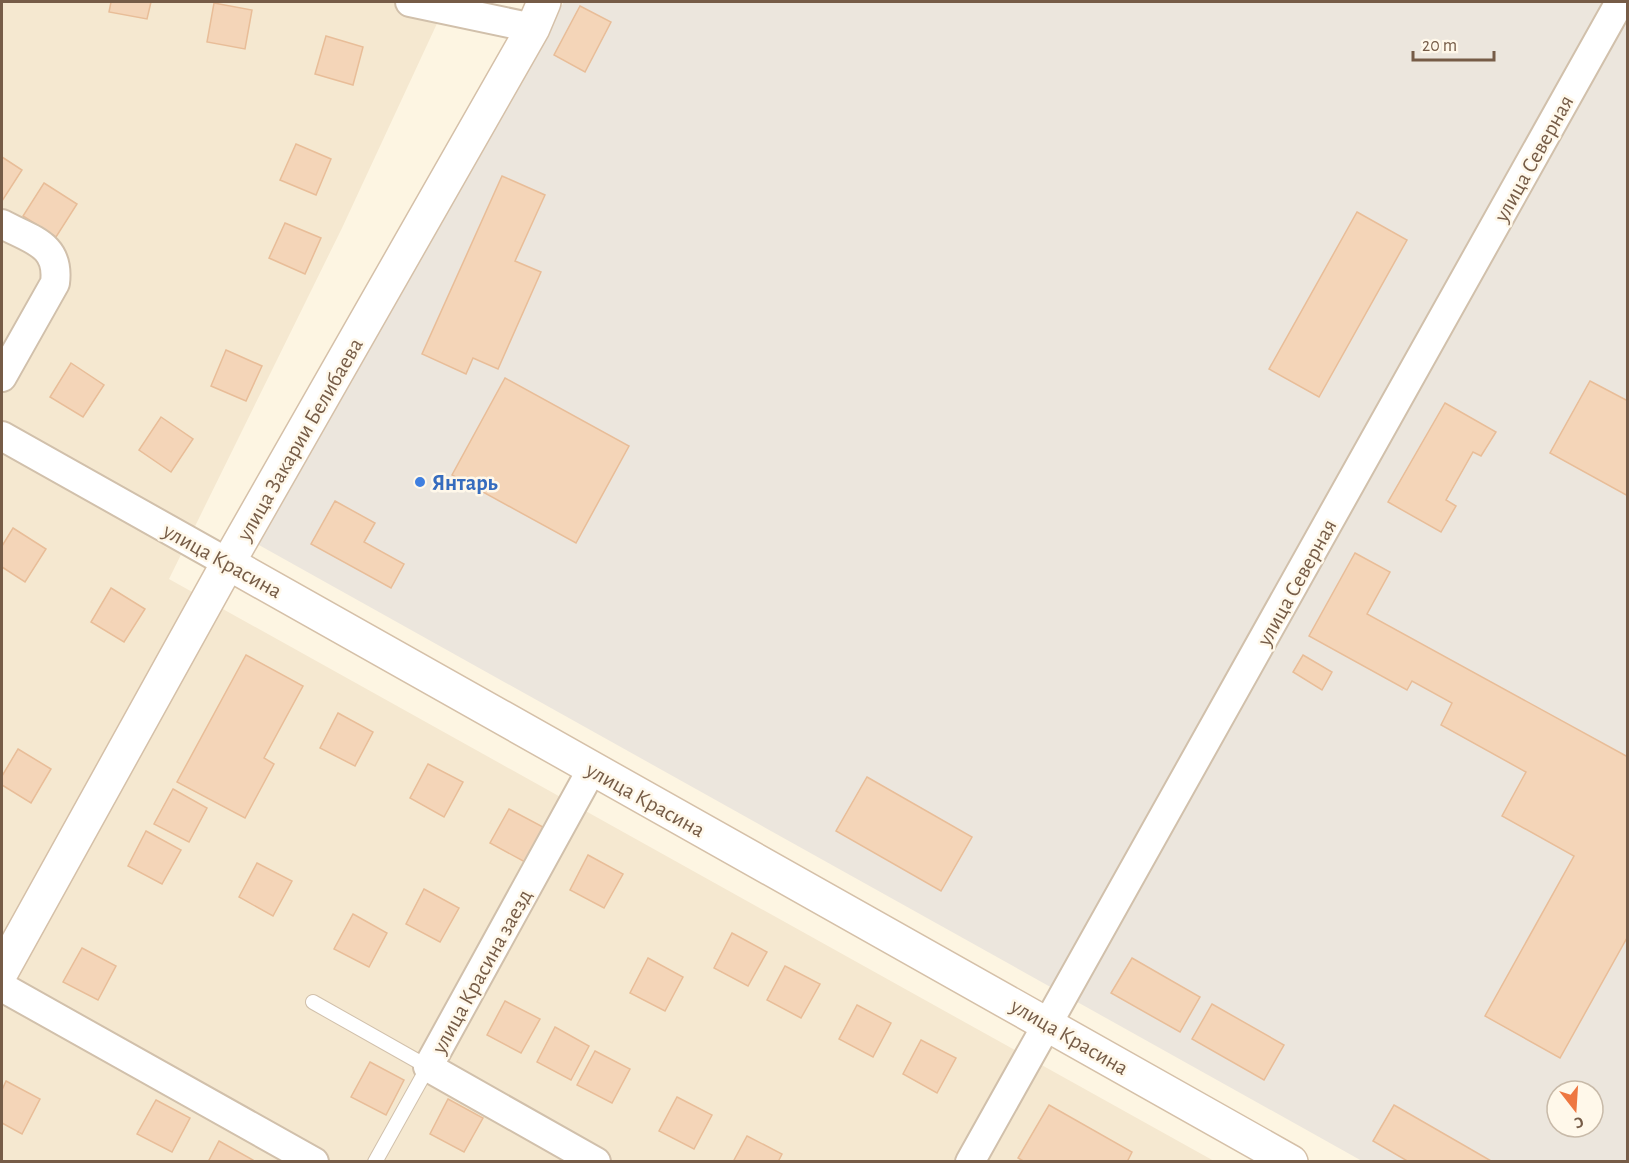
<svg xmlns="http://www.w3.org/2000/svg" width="1629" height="1163" font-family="'Alegreya Sans',sans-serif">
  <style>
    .residential { fill: #f5e8d0 }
    .industrial { fill: #ece6dd; fill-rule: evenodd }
    .building { fill: #f4d5b8; stroke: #e8bd98; stroke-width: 1.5 }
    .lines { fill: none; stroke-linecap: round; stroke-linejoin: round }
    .lane-casing { stroke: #d1c0ab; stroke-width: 16 }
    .street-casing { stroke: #d1c0ab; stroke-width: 32 }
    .secondary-casing { stroke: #d5c0a8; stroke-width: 36 }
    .lane { stroke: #fff; stroke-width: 14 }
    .street { stroke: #fff; stroke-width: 28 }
    .secondary { stroke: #fff; stroke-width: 33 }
    .shop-dot { fill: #3f7fe0; stroke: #fff8ea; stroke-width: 2 }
    .labels { text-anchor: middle; stroke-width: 5; stroke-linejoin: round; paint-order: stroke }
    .street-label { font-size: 22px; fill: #765c47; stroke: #fff8ea }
    .shop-label { font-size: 22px; font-weight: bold; fill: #366cbe; stroke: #fff8ea; text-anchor: start }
  </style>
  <rect width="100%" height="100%" fill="#fdf5e2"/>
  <path class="residential" d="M2 2H447L342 228 169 579 1214 1161 2 1162Z"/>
  <path class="industrial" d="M564 2H1627V1161H1362L243 536ZM1557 1091H1593V1127H1557Z"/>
  <g class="building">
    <path d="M111 2H151L147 19 109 12Z"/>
    <path d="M214 3 252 10 245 49 207 42Z"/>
    <path d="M580 6 611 22 585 72 554 55Z"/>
    <path d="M326 36 363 47 353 85 315 74Z"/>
    <path d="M296 144 331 159 316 195 280 180Z"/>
    <path d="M2 157 22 170 2 201Z"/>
    <path d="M502 176 545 195 515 261 541 272 498 369 473 358 466 374 422 354Z"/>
    <path d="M44 183 77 204 56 237 23 216Z"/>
    <path d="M1357 212 1407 240 1319 397 1269 369Z"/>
    <path d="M285 223 321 238 305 274 269 258Z"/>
    <path d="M226 350 262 366 246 401 211 386Z"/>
    <path d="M71 363 104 385 83 417 50 397Z"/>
    <path d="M505 378 629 446 576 543 452 475Z"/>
    <path d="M1590 381 1628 401V496L1550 453Z"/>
    <path d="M1445 403 1496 432 1481 456 1473 452 1446 500 1456 506 1441 532 1388 502Z"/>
    <path d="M161 417 193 439 171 472 139 450Z"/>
    <path d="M335 501 375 523 364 542 404 564 391 588 311 544Z"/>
    <path d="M13 528 46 549 25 582 2 567V546Z"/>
    <path d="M1355 553 1390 572 1367 614 1628 757V936L1560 1058 1485 1016 1574 856 1502 816 1526 772 1441 725 1452 703 1412 681 1407 690 1309 636Z"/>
    <path d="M111 588 145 609 124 642 91 622Z"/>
    <path d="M246 655 303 686 264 758 274 764 245 818 177 782Z"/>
    <path d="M1303 655 1332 672 1322 690 1293 672Z"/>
    <path d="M338 713 373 732 355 766 320 748Z"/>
    <path d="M18 749 51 769 31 803 2 785V776Z"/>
    <path d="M428 764 463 782 444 817 410 798Z"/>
    <path d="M867 777 972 837 941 891 836 831Z"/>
    <path d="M173 789 207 808 189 842 154 824Z"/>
    <path d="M509 809 543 827 525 862 490 843Z"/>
    <path d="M146 831 181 850 162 884 128 866Z"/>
    <path d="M588 855 623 874 604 908 570 890Z"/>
    <path d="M257 863 292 881 273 916 239 897Z"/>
    <path d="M424 889 459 908 440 942 406 924Z"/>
    <path d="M353 914 387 933 369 967 334 949Z"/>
    <path d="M732 933 767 952 748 986 714 968Z"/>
    <path d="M82 948 116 966 98 1000 63 982Z"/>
    <path d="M648 958 683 977 665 1011 630 993Z"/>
    <path d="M1132 958 1200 997 1180 1032 1111 993Z"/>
    <path d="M785 966 820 984 801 1018 767 1000Z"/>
    <path d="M505 1001 540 1019 521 1053 487 1035Z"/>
    <path d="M1212 1004 1284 1045 1264 1080 1192 1039Z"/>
    <path d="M857 1005 891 1023 873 1057 839 1039Z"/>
    <path d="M555 1027 589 1046 571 1080 537 1062Z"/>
    <path d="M921 1040 956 1058 937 1093 903 1074Z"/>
    <path d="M595 1051 630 1069 612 1103 577 1085Z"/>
    <path d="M370 1062 404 1080 386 1115 351 1097Z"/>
    <path d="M6 1081 40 1099 22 1134 2 1123V1090Z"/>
    <path d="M677 1097 712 1115 694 1149 659 1131Z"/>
    <path d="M448 1099 483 1118 464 1152 430 1134Z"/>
    <path d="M156 1100 190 1118 172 1152 137 1134Z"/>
    <path d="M1049 1105 1132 1152 1127 1162H1025L1018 1158Z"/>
    <path d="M1394 1105 1493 1162H1409L1373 1141Z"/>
    <path d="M747 1136 782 1154 778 1162H733Z"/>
    <path d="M219 1141 253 1160 252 1162H208Z"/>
  </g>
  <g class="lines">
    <defs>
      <path id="lane" d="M313 1002 428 1067 375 1162"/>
      <g id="street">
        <path d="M410 2 533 28"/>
        <path d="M2 224C31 240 60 244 55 283L2 377"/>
        <path d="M2 436 228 563"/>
        <path d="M592 769 428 1067 596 1162"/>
        <path d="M2 987 314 1162"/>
        <path d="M970 1162 1620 2"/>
      </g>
      <g id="secondary">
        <path d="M228 563 1291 1162"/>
        <path d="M2 971 228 563 533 28 544 2"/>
      </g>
    </defs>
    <use href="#lane" class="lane-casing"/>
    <use href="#street" class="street-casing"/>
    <use href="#secondary" class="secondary-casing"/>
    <use href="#lane" class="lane"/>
    <use href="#street" class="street"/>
    <use href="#secondary" class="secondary"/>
  </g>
  <circle class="shop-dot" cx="420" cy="482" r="6"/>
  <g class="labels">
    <g class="street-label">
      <text transform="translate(1533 158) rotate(-61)" y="8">улица Северная</text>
      <text transform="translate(299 439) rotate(-60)" y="8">улица Закарии Белибаева</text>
      <text transform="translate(223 560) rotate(29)" y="8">улица Красина</text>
      <text transform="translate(1296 582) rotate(-61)" y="8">улица Северная</text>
      <text transform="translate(646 799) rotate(29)" y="8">улица Красина</text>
      <text transform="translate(481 971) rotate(-61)" y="8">улица Красина заезд</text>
      <text transform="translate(1070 1036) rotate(30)" y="8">улица Красина</text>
    </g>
    <g class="shop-label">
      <text x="432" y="490">Янтарь</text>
    </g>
  </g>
  <rect width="1629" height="1163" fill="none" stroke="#765c47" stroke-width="6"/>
  <g transform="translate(1575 1109) rotate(163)"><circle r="28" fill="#fff8ea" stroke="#c8baa9" stroke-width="1.5"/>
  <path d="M0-4.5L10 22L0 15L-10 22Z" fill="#ee7741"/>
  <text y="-9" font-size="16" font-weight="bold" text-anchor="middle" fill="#765c47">С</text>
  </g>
  <path d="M1413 51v9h81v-9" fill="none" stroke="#765c47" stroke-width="3"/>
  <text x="1422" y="51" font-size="18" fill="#765c47" stroke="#fff8ea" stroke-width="4.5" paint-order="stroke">20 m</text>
</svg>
